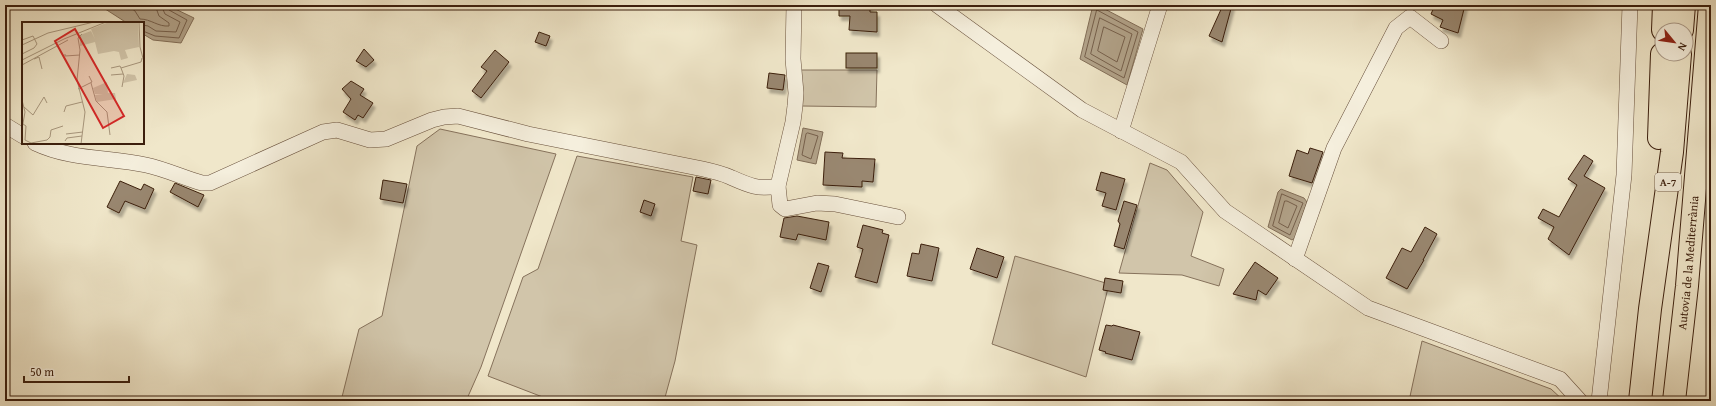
<svg xmlns="http://www.w3.org/2000/svg" width="1716" height="406" font-family="'Gentium Book Plus',serif">
  <style>
    .green { fill: #d1c5aa; stroke: #86725c }
    .water { fill: #b2a38a; stroke: #826e58 }
    .lines { fill: none; stroke-linecap: round; stroke-linejoin: round }
    .shore { stroke: #76604c; stroke-width: 1 }
    .building { fill: #99876f; stroke: #3b1e0d; filter: url(#shadow) }
    .street-casing { stroke: #68503c; stroke-width: 16 }
    .highway-casing { stroke: #3b1e0d; stroke-width: 24 }
    .street { stroke: #f5efdd; stroke-width: 15 }
    .highway { stroke: #f0e7ca; stroke-width: 22 }
    .labels { text-anchor: middle; stroke-width: 3.5; stroke-linejoin: round; paint-order: stroke }
    .shield { fill: #f5efdd; stroke: #735d4b; stroke-width: 1 }
    .shield-label { font-size: 11px; font-weight: bold; fill: #3b1e0d }
    .street-label { font-size: 12px; fill: #3b1e0d; stroke: #f5efdd }
    .inset-road { fill: none; stroke: #a8977e; stroke-width: 1 }
    .view { fill: #d62828; fill-opacity: 0.15; stroke: #d62828; stroke-width: 2 }
    .inset-edge { fill: none; stroke: #3b1e0d; stroke-width: 2 }
  </style>
  <defs>
    <filter id="shadow"><feDropShadow dx="2.5" dy="4.5" stdDeviation="1" flood-color="#0004"/></filter>
  </defs>
  <rect width="100%" height="100%" fill="#f0e7ca"/>
  <filter id="stains"><feTurbulence type="fractalNoise" baseFrequency=".005" numOctaves="4"/><feColorMatrix values="0 0 0 0 .2 0 0 0 0 .09 0 0 0 0 .02 0 0 0 .5 -.17"/></filter>
  <radialGradient id="worn" r=".72"><stop offset=".6" stop-color="#630" stop-opacity="0"/><stop offset="1" stop-color="#630" stop-opacity=".3"/></radialGradient>
  <g class="green">
    <path d="M800 70H877L876 107 801 106Z"/>
    <path d="M440 129 556 154 481 367 466 401H341L359 329 382 316 417 146Z"/>
    <path d="M577 156 693 177 681 241 697 245 675 361 664 401H553L488 376 523 277 538 269Z"/>
    <path d="M1150 163 1167 170 1203 212 1191 256 1224 269 1219 286 1182 275 1119 273Z"/>
    <path d="M1015 256 1109 284 1086 377 992 344Z"/>
    <path d="M1422 341 1551 389 1564 401H1409Z"/>
  </g>
  <g class="water">
    <path d="M99 5H167L194 18 181 43 153 40 143 34V23H127Z"/>
    <path d="M1093 5H1097L1143 29 1127 85 1080 59Z"/>
    <path d="M803 128 823 132 816 164 797 160Z"/>
    <path d="M1281 189 1304 198 1307 202 1295 238 1292 240 1268 227 1278 192Z"/>
  </g>
  <g class="lines">
    <g class="shore">
      <path d="M127 5 135 11 140 19C151 19 158 27 169 26V23L159 16 155 5"/>
      <path d="M1097 10 1138 32 1124 78 1085 57Z"/>
      <path d="M1100 18 1132 34 1121 71 1091 54Z"/>
      <path d="M143 25 148 26 156 31 176 32 180 22 165 14 161 5"/>
      <path d="M1104 27 1125 37 1117 62 1098 51Z"/>
      <path d="M143 31 155 36 179 38 187 20 169 10 167 5"/>
      <path d="M808 133 818 136 811 159 802 155 806 134Z"/>
      <path d="M1282 194 1303 203 1290 235 1273 226Z"/>
      <path d="M1285 201H1287L1297 206 1288 228 1279 223Z"/>
    </g>
  </g>
  <g class="building">
    <path d="M839 5H870V12H877V32L849 30 850 16H839Z"/>
    <path d="M1223 5H1232L1222 42 1209 36Z"/>
    <path d="M1435 5H1465L1458 33 1440 27 1443 20 1431 14Z"/>
    <path d="M539 32 550 36 546 46 535 42Z"/>
    <path d="M364 49 374 60 366 67 356 61Z"/>
    <path d="M495 50 509 62 481 98 472 91 487 71 481 67Z"/>
    <rect x="846" y="53" width="31" height="15"/>
    <path d="M769 73 785 75 783 90 767 88Z"/>
    <path d="M351 81 364 89 360 95 373 103 363 118 358 115 355 120 343 112 351 99 342 89Z"/>
    <path d="M1310 148 1323 152 1312 183 1289 176 1297 150 1308 154Z"/>
    <path d="M825 152 843 153 842 158 875 159 873 182 862 181V187L823 185Z"/>
    <path d="M1584 155 1593 161 1584 176 1605 188 1569 255 1548 239 1554 227 1538 218 1543 209 1559 217 1577 185 1568 179Z"/>
    <path d="M1101 172 1125 179 1116 210 1102 206 1106 193 1096 190Z"/>
    <path d="M696 177 711 180 708 194 693 191Z"/>
    <path d="M383 180 407 184 403 203 380 199Z"/>
    <path d="M120 181 141 190 144 184 154 189 145 209 125 201 119 213 107 207Z"/>
    <path d="M175 183 204 195 198 207 170 192Z"/>
    <path d="M644 200 655 204 651 216 640 212Z"/>
    <path d="M1124 201 1137 205 1124 249 1114 246 1120 224 1118 221Z"/>
    <path d="M797 216 829 222 826 240 798 234 796 240 780 237 784 218Z"/>
    <path d="M863 225 883 230 882 233 889 235 877 283 855 277 863 249 857 247Z"/>
    <path d="M1425 227 1437 234 1423 260H1424L1407 289 1386 278 1402 248 1411 252Z"/>
    <path d="M921 244 939 248 932 281 907 276 912 253 919 254Z"/>
    <path d="M977 248 1004 257 997 278 970 269Z"/>
    <path d="M1255 262 1278 278 1266 295 1258 290 1256 300 1233 294Z"/>
    <path d="M818 263 829 266 821 292 810 288Z"/>
    <path d="M1105 278 1123 281 1121 293 1103 290Z"/>
    <path d="M1106 325 1112 326 1113 325 1140 332 1132 360 1105 353 1106 352 1099 350Z"/>
  </g>
  <g class="lines">
    <defs>
      <g id="street">
        <path d="M794 5 793 59 796 93 795 106 793 122 778 186 780 205 785 209 817 203 835 204 898 217"/>
        <path d="M937 5 1082 110 1181 162 1225 211 1368 308 1560 379 1580 401"/>
        <path d="M5 125 23 136"/>
        <path d="M1121 131 1160 5"/>
        <path d="M35 143C71 160 109 157 146 165 165 169 184 178 202 183H210L323 132 337 130 370 140 386 139 432 120 444 117 458 116 528 134 703 169C712 171 721 173 730 177 748 185 758 190 778 186"/>
        <path d="M1295 259 1334 148 1396 28 1410 17 1441 41"/>
        <path d="M1599 401 1624 175 1630 5"/>
      </g>
      <g id="highway">
        <path d="M1663 30 1664 5"/>
        <path d="M1682 30 1684 5"/>
        <path d="M1659 138 1662 54"/>
        <path d="M1640 401 1650 309 1672 152 1680 54"/>
        <path id="s1" d="M1674 401 1687 286 1710 5"/>
      </g>
    </defs>
    <use href="#street" class="street-casing"/>
    <use href="#highway" class="highway-casing"/>
    <use href="#street" class="street"/>
    <use href="#highway" class="highway"/>
  </g>
  <g class="labels">
    <rect class="shield" x="1655" y="173" width="26" height="18" rx="3"/>
    <g class="shield-label">
      <text x="1668" y="186">A-7</text>
    </g>
    <g class="street-label">
      <text dy="4" stroke="none"><textPath href="#s1" startOffset="139">Autovia de la Mediterrània</textPath></text>
    </g>
  </g>
  <g transform="translate(22 22)">
    <rect width="122" height="122" fill="#f0e7ca"/>
    <path d="M87 0H116L117 25 103 28 106 36 99 38 97 30 92 29 76 32 73 20 58 24V13L69 9 73 17 69 7ZM105 52 113 53 115 58 101 61ZM85 60 86 71H93L94 77 75 80 73 73 81 72H73L71 66Z" fill="#d1c5aa"/>
    <path class="inset-road" d="M117 0 118 25 122 40M0 18 11 14 15 22 12 26 0 32M0 23 26 11 72 0M43 32V34L58 33M12 37 17 35 20 47M0 38 42 17 84 0M0 43 46 18M89 46 98 44 99 46 119 40 120 36M99 46 102 54 100 65M89 53 101 52M69 61 74 79 85 90 88 113M56 67 70 60 67 54M0 78 3 90 0 107M2 85 11 93 22 75 25 81M42 90 44 84 60 80M1 102 4 104 3 118 9 121 25 118 28 115 29 108 41 104M44 112 61 110M43 119 45 116 60 114M59 122 63 90 55 58 58 28 56 16 60 12"/>
    <path class="view" d="M53 7 102 94 81 106 33 19Z"/>
    <rect width="122" height="122" class="inset-edge"/>
  </g>
  <rect width="1716" height="406" fill="none" stroke="#f0e7ca" stroke-width="20"/>
  <rect x="6" y="6" width="1704" height="394" fill="none" stroke="#3b1e0d" stroke-width="2"/>
  <rect x="10" y="10" width="1696" height="386" fill="none" stroke="#3b1e0d"/>
  <g transform="translate(1674 42) rotate(119)"><circle r="19" fill="#f5efdd" stroke="#ab9b8a"/>
  <path d="M0-3L7 15L0 10L-7 15Z" fill="#8f2418"/>
  <text y="-6" font-size="11" font-weight="bold" text-anchor="middle" fill="#3b1e0d">N</text>
  </g>
  <path d="M24 376v6h105v-6" fill="none" stroke="#3b1e0d" stroke-width="2"/>
  <text x="30" y="376" font-size="12" fill="#3b1e0d" stroke="#f5efdd" stroke-width="3" paint-order="stroke">50 m</text>
  <rect width="100%" height="100%" filter="url(#stains)"/>
  <rect width="100%" height="100%" fill="url(#worn)"/>
</svg>
